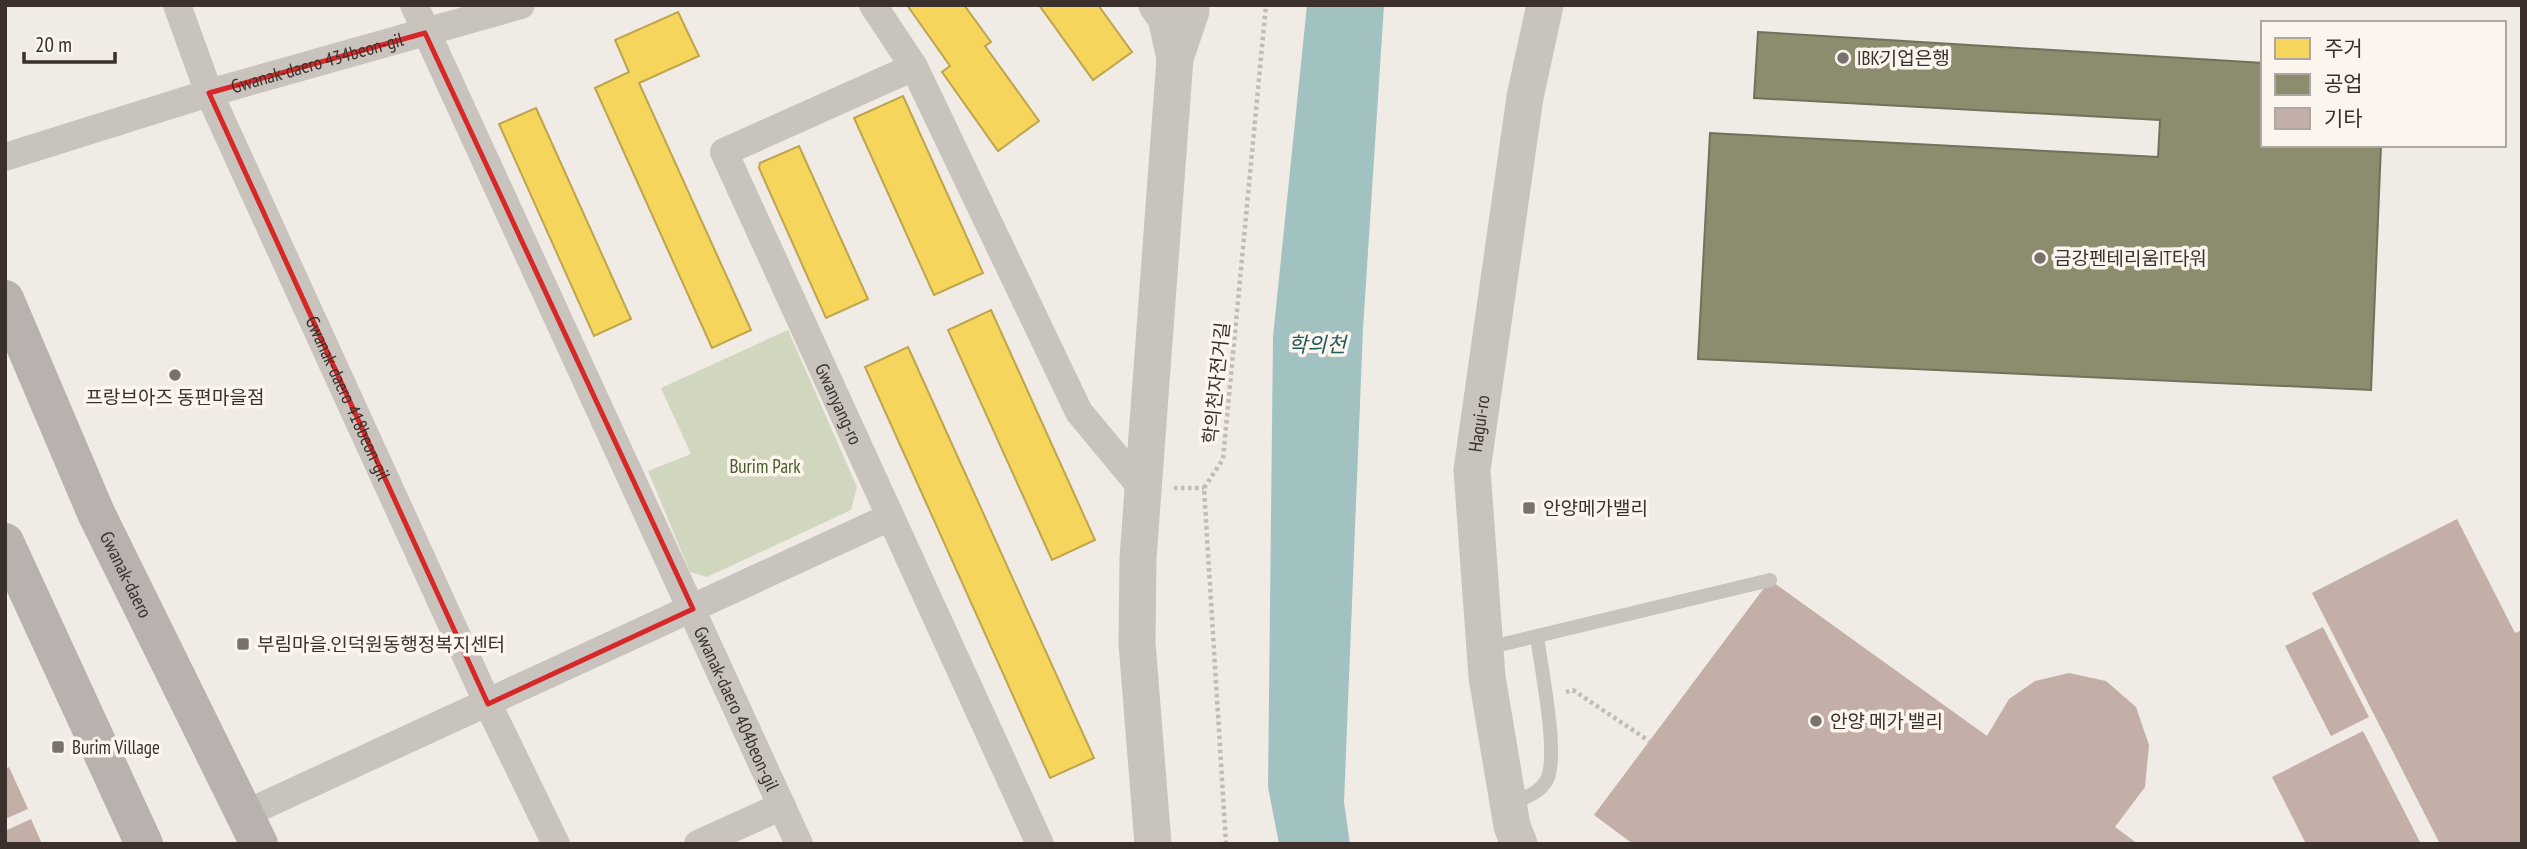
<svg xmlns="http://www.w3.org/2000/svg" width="2527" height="849" font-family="'PT Sans Narrow','Noto Sans KR',sans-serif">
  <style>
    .green { fill: #d1d6bf }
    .water { fill: #a1c2c1 }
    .homes { fill: #f6d55c; stroke: #bea44d; stroke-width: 2 }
    .industry { fill: #8c8c6e; stroke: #74705a; stroke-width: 2 }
    .building { fill: #c3afa7 }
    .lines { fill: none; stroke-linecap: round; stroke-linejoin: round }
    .path { stroke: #c2bbb6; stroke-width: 4.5; stroke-dasharray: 3.5 3.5; stroke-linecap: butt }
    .service { stroke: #c9c3be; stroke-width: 14 }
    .minor { stroke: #c9c3be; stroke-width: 28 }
    .tertiary { stroke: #c9c3be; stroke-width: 37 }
    .primary { stroke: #b8b1ad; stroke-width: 38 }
    .marked { fill: none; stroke: #d62828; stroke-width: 5; stroke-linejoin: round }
    .poi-dot { fill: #7a716c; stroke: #fbf5ee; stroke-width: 2.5 }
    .labels { text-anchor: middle; stroke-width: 7; stroke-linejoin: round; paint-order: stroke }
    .poi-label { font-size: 19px; fill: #3b302b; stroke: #fbf5ee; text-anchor: start }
    .street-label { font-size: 19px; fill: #3b302b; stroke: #fbf5ee }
    .park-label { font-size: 19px; fill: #4a5a2e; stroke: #fbf5ee }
    .water-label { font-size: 21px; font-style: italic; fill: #1f5a5e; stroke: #fbf5ee }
  </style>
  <rect width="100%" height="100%" fill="#f0ebe5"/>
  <path class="green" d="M788 330 857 487 851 510 707 577 690 572 648 471 691 454 661 388Z"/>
  <path class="water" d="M1307 5H1384L1363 329 1344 802 1350 844H1279L1268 787 1273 337Z"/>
  <g class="homes">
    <path d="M907 5H964L991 42 985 46 1039 121 998 151 942 72 950 66Z"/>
    <path d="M1039 5H1098L1132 52 1093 80Z"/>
    <path d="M678 12 699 56 639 83 751 330 712 348 595 88 629 72 615 40Z"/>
    <path d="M903 96 983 273 934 295 854 118Z"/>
    <path d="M536 108 631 319 594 336 499 124Z"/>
    <path d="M799 146 868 299 826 318 759 168 760 163Z"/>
    <path d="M991 310 1095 540 1052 560 948 330Z"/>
    <path d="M908 347 1094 758 1050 778 865 367Z"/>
  </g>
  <path class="industry" d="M1758 32 2263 63V145H2381L2371 390 1698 359 1710 133 2158 157 2160 120 1754 98Z"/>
  <g class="building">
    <path d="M2457 519 2515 633 2522 630V844H2440L2312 593Z"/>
    <path d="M1770 580 1987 736 2009 699 2035 681 2069 673 2106 681 2136 707 2149 745 2145 787 2115 827 2138 844H1633L1594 815Z"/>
    <path d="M2323 627 2369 717 2331 736 2285 646Z"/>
    <path d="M2363 731 2421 844H2306L2272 777Z"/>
    <path d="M9 767 28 809 5 819V769Z"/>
    <path d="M31 819 42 844H5V831Z"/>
  </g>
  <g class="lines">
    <g class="path">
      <path d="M1174 488H1204"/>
      <path d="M1566 692 1573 690 1649 741"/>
      <path d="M1226 844 1204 488 1223 459 1266 5"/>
    </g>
    <g class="service">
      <path d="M1487 648 1770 580"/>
      <path d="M1509 803C1524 799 1543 792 1548 777 1558 750 1541 668 1537 636"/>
    </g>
    <g class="minor">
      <path id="s1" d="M177 5 209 93 488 704 556 844"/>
      <path id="s2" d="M414 5 799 844"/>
      <path d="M873 5 914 67 1079 412 1142 488"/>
      <path id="s3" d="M914 67 724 152 1040 844"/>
      <path id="s4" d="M5 157 209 93 521 5"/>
      <path d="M245 814 890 517"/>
      <path d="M698 844 782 806"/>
    </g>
    <g class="tertiary">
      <path d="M1157 5 1166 18 1175 58"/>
      <path d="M1153 844 1137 643 1138 558 1175 58 1191 11 1190 5"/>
      <path id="s5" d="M1519 844 1512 826 1487 677 1472 470 1525 97 1545 5"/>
    </g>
    <g class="primary">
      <path id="s6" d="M5 299 96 513 259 844"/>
      <path d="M5 542 144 844"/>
    </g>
  </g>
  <path class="marked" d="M425 33 693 609 488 704 209 93Z"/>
  <g class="poi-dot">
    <circle cx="1843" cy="58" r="7"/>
    <circle cx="2040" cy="258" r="7"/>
    <circle cx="175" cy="375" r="7"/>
    <rect x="1522" y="501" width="14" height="14" rx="3.5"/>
    <rect x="236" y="637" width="14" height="14" rx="3.5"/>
    <circle cx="1816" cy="721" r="7"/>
    <rect x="51" y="740" width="14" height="14" rx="3.5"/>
  </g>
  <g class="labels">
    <g class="poi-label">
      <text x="1857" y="65">IBK기업은행</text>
      <text x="2054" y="265">금강펜테리움IT타워</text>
      <text x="175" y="404" text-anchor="middle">프랑브아즈 동편마을점</text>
      <text x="1543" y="515">안양메가밸리</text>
      <text x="257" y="651">부림마을.인덕원동행정복지센터</text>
      <text x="1830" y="728">안양 메가 밸리</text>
      <text x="72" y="754">Burim Village</text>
    </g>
    <g class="street-label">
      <text dy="7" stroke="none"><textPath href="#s4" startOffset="326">Gwanak-daero 434beon-gil</textPath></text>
      <text transform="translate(1216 383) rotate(-84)" y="7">학의천자전거길</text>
      <text dy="7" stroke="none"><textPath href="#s1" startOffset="429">Gwanak-daero 418beon-gil</textPath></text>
      <text dy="7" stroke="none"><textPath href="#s3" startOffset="485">Gwanyang-ro</textPath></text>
      <text dy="7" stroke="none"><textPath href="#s5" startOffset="425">Hagui-ro</textPath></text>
      <text dy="7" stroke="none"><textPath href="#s6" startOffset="301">Gwanak-daero</textPath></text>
      <text dy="7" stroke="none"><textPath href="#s2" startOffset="774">Gwanak-daero 404beon-gil</textPath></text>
    </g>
    <g class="park-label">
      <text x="765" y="473">Burim Park</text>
    </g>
    <g class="water-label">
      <text x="1317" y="352">학의천</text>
    </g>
  </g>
  <rect width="2527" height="849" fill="none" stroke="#3b302b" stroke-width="14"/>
  <rect x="2261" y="21" width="245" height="126" fill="#fbf5ee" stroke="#aea6a0" stroke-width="2"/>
  <rect x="2275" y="38" width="35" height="21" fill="#f6d55c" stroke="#aea6a0" stroke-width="2"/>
  <text x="2324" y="56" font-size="21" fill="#3b302b">주거</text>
  <rect x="2275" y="74" width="35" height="21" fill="#8c8c6e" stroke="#aea6a0" stroke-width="2"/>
  <text x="2324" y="91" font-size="21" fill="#3b302b">공업</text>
  <rect x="2275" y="108" width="35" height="21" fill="#c3afa7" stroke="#aea6a0" stroke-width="2"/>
  <text x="2324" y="126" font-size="21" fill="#3b302b">기타</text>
  <path d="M24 52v10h91v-10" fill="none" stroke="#3b302b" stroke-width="3.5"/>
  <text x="35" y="52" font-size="21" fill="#3b302b" stroke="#fbf5ee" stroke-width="5" paint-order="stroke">20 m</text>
</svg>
